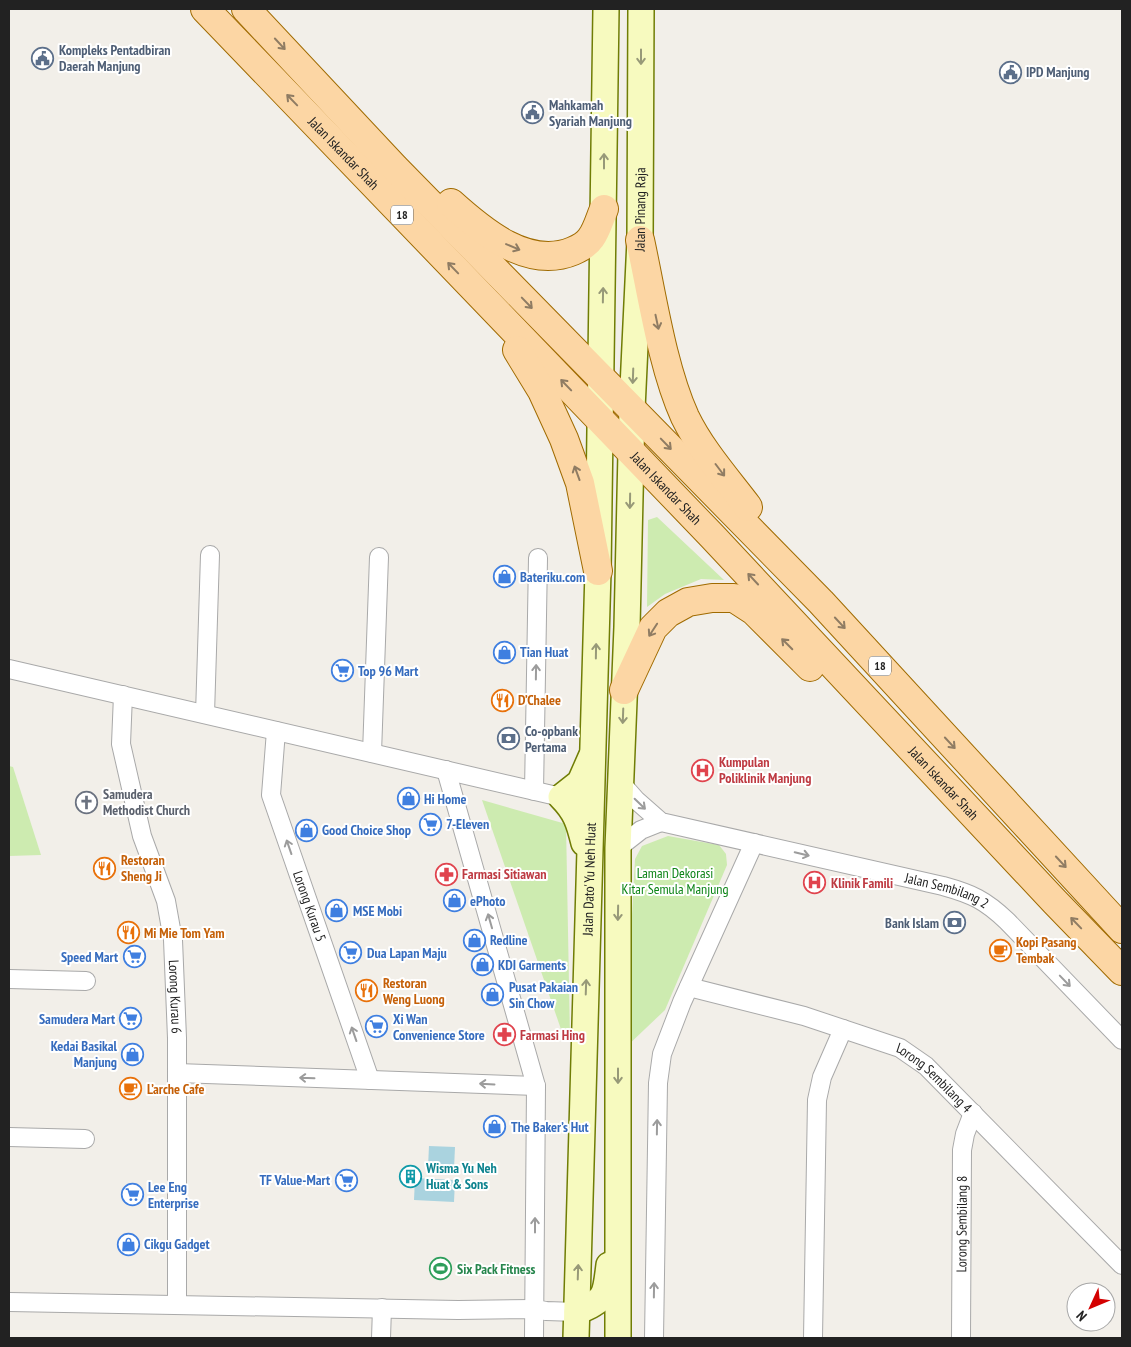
<svg xmlns="http://www.w3.org/2000/svg" width="1131" height="1347" font-family="'PT Sans Narrow',sans-serif">
  <style>
    .grass { fill: #cdebb0 }
    .water { fill: #aad3df }
    .lines { fill: none; stroke-linecap: round; stroke-linejoin: round }
    .minor-casing { stroke: #a9a9a9; stroke-width: 20 }
    .secondary-casing { stroke: #707d05; stroke-width: 28 }
    .primary-casing { stroke: #a06b00; stroke-width: 30 }
    .minor { stroke: #fff; stroke-width: 18 }
    .secondary { stroke: #f7fabf; stroke-width: 25 }
    .primary { stroke: #fcd6a4; stroke-width: 28 }
    .oneway { stroke: #8f7c63 }
    .oneway2 { stroke: #979978 }
    .oneway3 { stroke: #9c9c9c }
    .labels { text-anchor: middle; stroke-width: 4; stroke-linejoin: round; paint-order: stroke }
    .shield { fill: #fff; stroke: #646464; stroke-width: 1 }
    .shield-label { font-size: 12px; font-weight: bold; fill: #222 }
    .service-label { font-size: 14px; font-weight: bold; fill: #4e5e75; stroke: #fff; text-anchor: start }
    .street-label { font-size: 14px; fill: #222; stroke: #fff }
    .shop-label { font-size: 14px; font-weight: bold; fill: #366cbe; stroke: #fff; text-anchor: start }
    .food-label { font-size: 14px; font-weight: bold; fill: #c56008; stroke: #fff; text-anchor: start }
    .health-label { font-size: 14px; font-weight: bold; fill: #be3a42; stroke: #fff; text-anchor: start }
    .worship-label { font-size: 14px; font-weight: bold; fill: #5b616d; stroke: #fff; text-anchor: start }
    .park-label { font-size: 14px; fill: #0c8416; stroke: #fff }
    .culture-label { font-size: 14px; font-weight: bold; fill: #0d838f; stroke: #fff; text-anchor: start }
    .leisure-label { font-size: 14px; font-weight: bold; fill: #27864d; stroke: #fff; text-anchor: start }
  </style>
  <rect width="100%" height="100%" fill="#f2efe9"/>
  <g class="grass">
    <path d="M657 517 724 580 701 579 665 594 647 607 648 520Z"/>
    <path d="M9 766 13 767 41 855 9 856Z"/>
    <path d="M482 800 566 824 570 1038H564Z"/>
    <path d="M668 836 719 845 726 854 727 865 665 1010 625 1048 635 859 642 846Z"/>
  </g>
  <g class="water">
    <path d="M429 1146 455 1147 454 1169 428 1167Z"/>
    <path d="M415 1178 455 1180 454 1202 414 1200Z"/>
  </g>
  <g class="lines">
    <defs>
      <g id="minor">
        <path d="M9 669 561 797"/>
        <path id="s1" d="M123 695 121 744 142 836 166 901 173 940 177 1038V1305"/>
        <path d="M205 714 210 555"/>
        <path id="s2" d="M276 731 271 795 370 1080"/>
        <path d="M372 753 379 557"/>
        <path d="M446 770 536 1086 534 1338"/>
        <path id="s3" d="M621 783 636 800 661 822 943 886C972 894 985 900 1007 921L1122 1040"/>
        <path d="M534 791 538 558"/>
        <path d="M618 848 641 830 661 822"/>
        <path d="M9 979 86 981"/>
        <path id="s4" d="M689 987 804 1016 900 1048 926 1066 1122 1265"/>
        <path d="M177 1073 536 1086"/>
        <path d="M9 1137 85 1139"/>
        <path d="M9 1302 458 1310 534 1309 546 1311 577 1312"/>
        <path d="M381 1338 382 1308"/>
        <path d="M654 1338 658 1083 662 1054 682 1002 754 843"/>
        <path d="M813 1338 817 1100 822 1077 843 1029"/>
        <path id="s5" d="M961 1338 962 1150 965 1134 973 1113"/>
      </g>
      <g id="secondary">
        <path d="M584 843C579 823 576 812 561 797L580 782 591 757"/>
        <path d="M577 1312C607 1299 605 1296 609 1265"/>
        <path id="s6" d="M576 1338 598 571 606 9"/>
        <path id="s7" d="M618 1338V848L627 627 632 409 640 240 641 9"/>
      </g>
      <g id="primary">
        <path id="s8" d="M205 9 712 536 1055 902 1122 971"/>
        <path d="M246 9 395 168 821 602 1122 929"/>
        <path d="M451 203C482 231 528 270 573 251 580 248 587 244 591 238 597 230 600 218 604 209"/>
        <path d="M640 240C652 295 662 366 685 417 701 450 726 478 748 507"/>
        <path d="M517 350 542 391 564 439 580 483 598 571"/>
        <path d="M624 690 653 628 668 613 688 602 712 598H734L754 611 810 667"/>
      </g>
    </defs>
    <use href="#minor" class="minor-casing"/>
    <use href="#secondary" class="secondary-casing"/>
    <use href="#primary" class="primary-casing"/>
    <use href="#minor" class="minor"/>
    <use href="#secondary" class="secondary"/>
    <use href="#primary" class="primary"/>
  </g>
  <defs><path id="oneway-shaft" d="M-6 0H5M1.5-3L5.5 0L1.5 3" fill="none" stroke-width="1.6" stroke-linecap="round" stroke-linejoin="round" transform="scale(1.25)"/></defs>
  <g class="oneway">
    <use href="#oneway-shaft" transform="translate(280 44) rotate(47)"/>
    <use href="#oneway-shaft" transform="translate(292 100) rotate(-134)"/>
    <use href="#oneway-shaft" transform="translate(513 247) rotate(23)"/>
    <use href="#oneway-shaft" transform="translate(453 268) rotate(-134)"/>
    <use href="#oneway-shaft" transform="translate(527 303) rotate(46)"/>
    <use href="#oneway-shaft" transform="translate(657 322) rotate(78)"/>
    <use href="#oneway-shaft" transform="translate(566 385) rotate(-134)"/>
    <use href="#oneway-shaft" transform="translate(666 444) rotate(46)"/>
    <use href="#oneway-shaft" transform="translate(720 470) rotate(53)"/>
    <use href="#oneway-shaft" transform="translate(577 473) rotate(-110)"/>
    <use href="#oneway-shaft" transform="translate(753 579) rotate(-133)"/>
    <use href="#oneway-shaft" transform="translate(840 623) rotate(47)"/>
    <use href="#oneway-shaft" transform="translate(653 630) rotate(123)"/>
    <use href="#oneway-shaft" transform="translate(787 644) rotate(-135)"/>
    <use href="#oneway-shaft" transform="translate(950 743) rotate(47)"/>
    <use href="#oneway-shaft" transform="translate(1061 862) rotate(47)"/>
    <use href="#oneway-shaft" transform="translate(1076 923) rotate(-134)"/>
  </g>
  <g class="oneway2">
    <use href="#oneway-shaft" transform="translate(641 57) rotate(90)"/>
    <use href="#oneway-shaft" transform="translate(604 161) rotate(-90)"/>
    <use href="#oneway-shaft" transform="translate(603 295) rotate(-89)"/>
    <use href="#oneway-shaft" transform="translate(633 376) rotate(92)"/>
    <use href="#oneway-shaft" transform="translate(630 501) rotate(91)"/>
    <use href="#oneway-shaft" transform="translate(596 651) rotate(-89)"/>
    <use href="#oneway-shaft" transform="translate(623 716) rotate(92)"/>
    <use href="#oneway-shaft" transform="translate(618 913) rotate(91)"/>
    <use href="#oneway-shaft" transform="translate(586 987) rotate(-88)"/>
    <use href="#oneway-shaft" transform="translate(618 1076) rotate(90)"/>
    <use href="#oneway-shaft" transform="translate(578 1272) rotate(-88)"/>
  </g>
  <g class="oneway3">
    <use href="#oneway-shaft" transform="translate(536 672) rotate(-89)"/>
    <use href="#oneway-shaft" transform="translate(640 804) rotate(44)"/>
    <use href="#oneway-shaft" transform="translate(289 847) rotate(-109)"/>
    <use href="#oneway-shaft" transform="translate(802 854) rotate(13)"/>
    <use href="#oneway-shaft" transform="translate(490 921) rotate(-106)"/>
    <use href="#oneway-shaft" transform="translate(1065 981) rotate(46)"/>
    <use href="#oneway-shaft" transform="translate(354 1034) rotate(-109)"/>
    <use href="#oneway-shaft" transform="translate(307 1078) rotate(-178)"/>
    <use href="#oneway-shaft" transform="translate(487 1084) rotate(-177)"/>
    <use href="#oneway-shaft" transform="translate(657 1127) rotate(-89)"/>
    <use href="#oneway-shaft" transform="translate(535 1225) rotate(-90)"/>
    <use href="#oneway-shaft" transform="translate(654 1290) rotate(-89)"/>
  </g>
  <defs>
    <symbol id="civic-ring" viewBox="-11 -11 22 22"><circle r="9.5" fill="#fff" stroke="#5c6f8a" stroke-width="1.5"/><path d="M-.6-6.5H3V-4.5H.6V-3L4-1V1h2V6H-6V1h2V-1L-.6-3ZM-1.2 2.5V6h2.4V2.5Z" fill="#5c6f8a"/></symbol>
    <symbol id="shop-ring" viewBox="-11 -11 22 22"><circle r="9.5" fill="#fff" stroke="#3f7fe0" stroke-width="1.5"/><path d="M-5-2.5h2.3a2.7 3.5 0 0 1 5.4 0H5L5.5 6h-11ZM-1.5-2.5h3a1.5 2.3 0 0 0-3 0Z" fill="#3f7fe0"/></symbol>
    <symbol id="supermarket-ring" viewBox="-11 -11 22 22"><circle r="9.5" fill="#fff" stroke="#3f7fe0" stroke-width="1.5"/><path d="M-6-5.5h2.5l.6 2H6L4.5 2H-2.5L-4.4-4H-6ZM-1.5 3.2a1.3 1.3 0 1 0 .1 0ZM3 3.2a1.3 1.3 0 1 0 .1 0Z" fill="#3f7fe0"/></symbol>
    <symbol id="restaurant-ring" viewBox="-11 -11 22 22"><circle r="9.5" fill="#fff" stroke="#e8710a" stroke-width="1.5"/><path d="M-5-6h1v4h1v-4h1v4h1v-4h1v5L-1.5 .5V6h-2V.5L-5-1ZM5-6V6H3V1.5H1.5Q1.5-4 5-6Z" fill="#e8710a"/></symbol>
    <symbol id="bank-ring" viewBox="-11 -11 22 22"><circle r="9.5" fill="#fff" stroke="#5c6f8a" stroke-width="1.5"/><path d="M-6-4H6V4H-6ZM0-2.3a2.3 2.3 0 1 0 0 4.6a2.3 2.3 0 1 0 0-4.6Z" fill="#5c6f8a"/></symbol>
    <symbol id="hospital-ring" viewBox="-11 -11 22 22"><circle r="9.5" fill="#fff" stroke="#e0444e" stroke-width="1.5"/><path d="M-5-5h3v3.5h4V-5h3V5h-3V1.5h-4V5h-3Z" fill="#e0444e"/></symbol>
    <symbol id="church-ring" viewBox="-11 -11 22 22"><circle r="9.5" fill="#fff" stroke="#6b7280" stroke-width="1.5"/><path d="M-1.2-6h2.4v3.5h3.3v2.4h-3.3V6h-2.4V-.1h-3.3v-2.4h3.3Z" fill="#6b7280"/></symbol>
    <symbol id="pharmacy-ring" viewBox="-11 -11 22 22"><circle r="9.5" fill="#fff" stroke="#e0444e" stroke-width="1.5"/><path d="M-2-6h4v4h4v4h-4v4h-4v-4h-4v-4h4Z" fill="#e0444e"/></symbol>
    <symbol id="cafe-ring" viewBox="-11 -11 22 22"><circle r="9.5" fill="#fff" stroke="#e8710a" stroke-width="1.5"/><path d="M-5.5-4.5H6V0H3Q3 3.5 0 3.5H-2.5Q-5.5 3.5-5.5 0ZM3-3.2v2h1.7v-2ZM-6 4.5H4V6H-6Z" fill="#e8710a"/></symbol>
    <symbol id="building-ring" viewBox="-11 -11 22 22"><circle r="9.5" fill="#fff" stroke="#0f9aa8" stroke-width="1.5"/><path d="M-4-6H4V6H1V3H-1V6H-4ZM-2.5-4.3h1.7v1.8h-1.7ZM.8-4.3h1.7v1.8H.8ZM-2.5-1h1.7V.8h-1.7ZM.8-1h1.7V.8H.8Z" fill="#0f9aa8"/></symbol>
    <symbol id="stadium-ring" viewBox="-11 -11 22 22"><circle r="9.5" fill="#fff" stroke="#2e9e5b" stroke-width="1.5"/><path d="M0-5a6.5 5 0 1 0 0 10a6.5 5 0 1 0 0-10ZM-3.5-1.8h7v3.6h-7Z" fill="#2e9e5b"/></symbol>
  </defs>
  <g fill-rule="evenodd">
    <use href="#civic-ring" x="30" y="46" width="25" height="25"/>
    <use href="#civic-ring" x="998" y="60" width="25" height="25"/>
    <use href="#civic-ring" x="520" y="100" width="25" height="25"/>
    <use href="#shop-ring" x="492" y="564" width="25" height="25"/>
    <use href="#shop-ring" x="492" y="640" width="25" height="25"/>
    <use href="#supermarket-ring" x="330" y="658" width="25" height="25"/>
    <use href="#restaurant-ring" x="490" y="688" width="25" height="25"/>
    <use href="#bank-ring" x="496" y="726" width="25" height="25"/>
    <use href="#hospital-ring" x="690" y="758" width="25" height="25"/>
    <use href="#shop-ring" x="396" y="786" width="25" height="25"/>
    <use href="#church-ring" x="74" y="790" width="25" height="25"/>
    <use href="#supermarket-ring" x="418" y="812" width="25" height="25"/>
    <use href="#shop-ring" x="294" y="818" width="25" height="25"/>
    <use href="#restaurant-ring" x="92" y="856" width="25" height="25"/>
    <use href="#pharmacy-ring" x="434" y="862" width="25" height="25"/>
    <use href="#hospital-ring" x="802" y="870" width="25" height="25"/>
    <use href="#shop-ring" x="442" y="888" width="25" height="25"/>
    <use href="#shop-ring" x="324" y="898" width="25" height="25"/>
    <use href="#bank-ring" x="942" y="910" width="25" height="25"/>
    <use href="#restaurant-ring" x="116" y="920" width="25" height="25"/>
    <use href="#shop-ring" x="462" y="928" width="25" height="25"/>
    <use href="#cafe-ring" x="988" y="938" width="25" height="25"/>
    <use href="#supermarket-ring" x="338" y="940" width="25" height="25"/>
    <use href="#supermarket-ring" x="122" y="944" width="25" height="25"/>
    <use href="#shop-ring" x="470" y="952" width="25" height="25"/>
    <use href="#restaurant-ring" x="354" y="978" width="25" height="25"/>
    <use href="#shop-ring" x="480" y="982" width="25" height="25"/>
    <use href="#supermarket-ring" x="118" y="1006" width="25" height="25"/>
    <use href="#supermarket-ring" x="364" y="1014" width="25" height="25"/>
    <use href="#pharmacy-ring" x="492" y="1022" width="25" height="25"/>
    <use href="#shop-ring" x="120" y="1042" width="25" height="25"/>
    <use href="#cafe-ring" x="118" y="1076" width="25" height="25"/>
    <use href="#shop-ring" x="482" y="1114" width="25" height="25"/>
    <use href="#building-ring" x="398" y="1164" width="25" height="25"/>
    <use href="#supermarket-ring" x="334" y="1168" width="25" height="25"/>
    <use href="#supermarket-ring" x="120" y="1182" width="25" height="25"/>
    <use href="#shop-ring" x="116" y="1232" width="25" height="25"/>
    <use href="#stadium-ring" x="428" y="1256" width="25" height="25"/>
  </g>
  <g class="labels">
    <g class="shield">
      <rect x="391" y="205.5" width="22" height="19" rx="4"/>
      <rect x="869" y="656.5" width="22" height="19" rx="4"/>
    </g>
    <g class="shield-label">
      <text x="402" y="219">18</text>
      <text x="880" y="670">18</text>
    </g>
    <g class="service-label">
      <text x="59" y="55">Kompleks Pentadbiran<tspan x="59" dy="16">Daerah Manjung</tspan></text>
      <text x="1026" y="77">IPD Manjung</text>
      <text x="549" y="110">Mahkamah<tspan x="549" dy="16">Syariah Manjung</tspan></text>
      <text x="525" y="736">Co-opbank<tspan x="525" dy="16">Pertama</tspan></text>
      <text x="939" y="928" text-anchor="end">Bank Islam</text>
    </g>
    <g class="street-label">
      <text dy="5" stroke="none"><textPath href="#s8" startOffset="200">Jalan Iskandar Shah</textPath></text>
      <text dy="5" stroke="none"><textPath href="#s7" startOffset="1129">Jalan Pinang Raja</textPath></text>
      <text dy="5" stroke="none"><textPath href="#s8" startOffset="665">Jalan Iskandar Shah</textPath></text>
      <text dy="5" stroke="none"><textPath href="#s8" startOffset="1070">Jalan Iskandar Shah</textPath></text>
      <text dy="5" stroke="none"><textPath href="#s6" startOffset="459">Jalan Dato' Yu Neh Huat</textPath></text>
      <text dy="5" stroke="none"><textPath href="#s3" startOffset="350">Jalan Sembilang 2</textPath></text>
      <text dy="5" stroke="none"><textPath href="#s2" startOffset="182">Lorong Kurau 5</textPath></text>
      <text dy="5" stroke="none"><textPath href="#s1" startOffset="309">Lorong Kurau 6</textPath></text>
      <text dy="5" stroke="none"><textPath href="#s4" startOffset="265">Lorong Sembilang 4</textPath></text>
      <text dy="5" stroke="none"><textPath href="#s5" startOffset="114">Lorong Sembilang 8</textPath></text>
    </g>
    <g class="shop-label">
      <text x="520" y="582">Bateriku.com</text>
      <text x="520" y="657">Tian Huat</text>
      <text x="358" y="676">Top 96 Mart</text>
      <text x="424" y="804">Hi Home</text>
      <text x="446" y="829">7-Eleven</text>
      <text x="322" y="835">Good Choice Shop</text>
      <text x="470" y="906">ePhoto</text>
      <text x="353" y="916">MSE Mobi</text>
      <text x="490" y="945">Redline</text>
      <text x="367" y="958">Dua Lapan Maju</text>
      <text x="118" y="962" text-anchor="end">Speed Mart</text>
      <text x="498" y="970">KDI Garments</text>
      <text x="509" y="992">Pusat Pakaian<tspan x="509" dy="16">Sin Chow</tspan></text>
      <text x="115" y="1024" text-anchor="end">Samudera Mart</text>
      <text x="393" y="1024">Xi Wan<tspan x="393" dy="16">Convenience Store</tspan></text>
      <text x="117" y="1051" text-anchor="end">Kedai Basikal<tspan x="117" dy="16">Manjung</tspan></text>
      <text x="511" y="1132">The Baker’s Hut</text>
      <text x="330" y="1185" text-anchor="end">TF Value-Mart</text>
      <text x="148" y="1192">Lee Eng<tspan x="148" dy="16">Enterprise</tspan></text>
      <text x="144" y="1249">Cikgu Gadget</text>
    </g>
    <g class="food-label">
      <text x="518" y="705">D’Chalee</text>
      <text x="121" y="865">Restoran<tspan x="121" dy="16">Sheng Ji</tspan></text>
      <text x="144" y="938">Mi Mie Tom Yam</text>
      <text x="1016" y="947">Kopi Pasang<tspan x="1016" dy="16">Tembak</tspan></text>
      <text x="383" y="988">Restoran<tspan x="383" dy="16">Weng Luong</tspan></text>
      <text x="147" y="1094">L’arche Cafe</text>
    </g>
    <g class="health-label">
      <text x="719" y="767">Kumpulan<tspan x="719" dy="16">Poliklinik Manjung</tspan></text>
      <text x="462" y="879">Farmasi Sitiawan</text>
      <text x="831" y="888">Klinik Famili</text>
      <text x="520" y="1040">Farmasi Hing</text>
    </g>
    <g class="worship-label">
      <text x="103" y="799">Samudera<tspan x="103" dy="16">Methodist Church</tspan></text>
    </g>
    <g class="park-label">
      <text x="675" y="878">Laman Dekorasi<tspan x="675" dy="16">Kitar Semula Manjung</tspan></text>
    </g>
    <g class="culture-label">
      <text x="426" y="1173">Wisma Yu Neh<tspan x="426" dy="16">Huat &amp; Sons</tspan></text>
    </g>
    <g class="leisure-label">
      <text x="457" y="1274">Six Pack Fitness</text>
    </g>
  </g>
  <rect width="1131" height="1347" fill="none" stroke="#222222" stroke-width="20"/>
  <g transform="translate(1091 1307) rotate(226)"><circle r="24" fill="#ffffff" stroke="#a7a7a7"/>
  <path d="M0-4L9 19L0 12L-9 19Z" fill="#d40000"/>
  <text y="-8" font-size="14" font-weight="bold" text-anchor="middle" fill="#222222">N</text>
  </g>
</svg>
